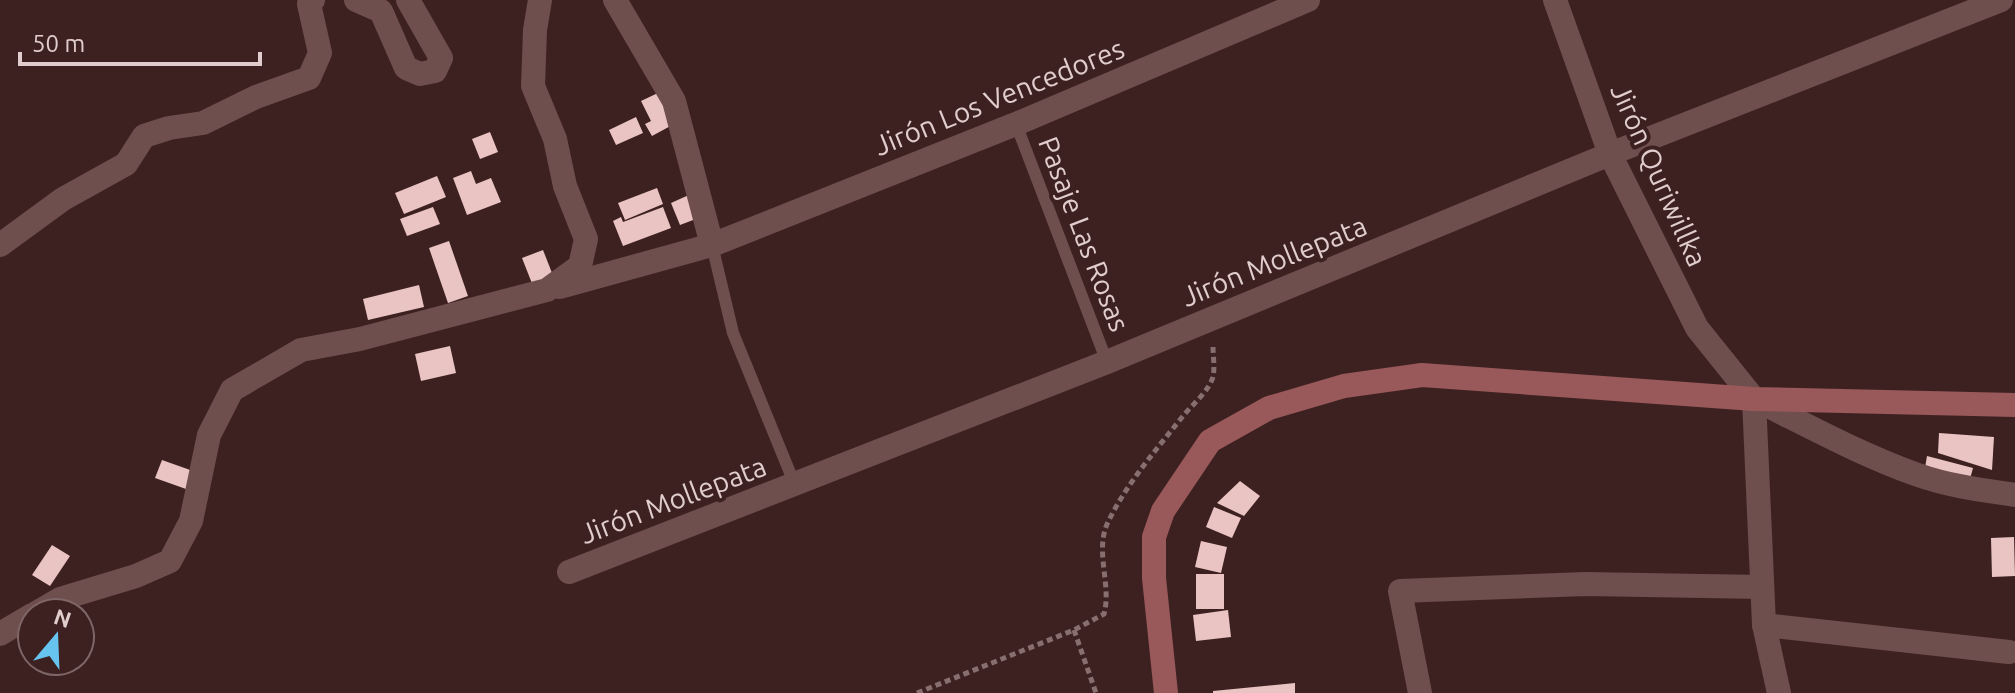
<svg xmlns="http://www.w3.org/2000/svg" width="2015" height="693" font-family="Ubuntu,sans-serif">
  <style>
    .building { fill: #eac4c3 }
    .lines { fill: none; stroke-linecap: round; stroke-linejoin: round }
    .path { stroke: #876f6f; stroke-width: 5; stroke-dasharray: 6 4; stroke-linecap: butt }
    .lane { stroke: #6f4e4e; stroke-width: 12 }
    .street { stroke: #6f4e4e; stroke-width: 24 }
    .secondary { stroke: #99585a; stroke-width: 24 }
    .labels { text-anchor: middle; stroke-width: 8; stroke-linejoin: round; paint-order: stroke }
    .street-label { font-size: 28px; fill: #e1cdcd; stroke: #3d2121 }
  </style>
  <rect width="100%" height="100%" fill="#3d2121"/>
  <g class="building">
    <path d="M660 92 676 123 652 136 645 124 651 121 641 101Z"/>
    <path d="M636 117 643 133 616 145 609 130Z"/>
    <path d="M490 132 498 152 480 159 472 139Z"/>
    <path d="M471 171 476 184 491 178 501 202 467 215 453 178Z"/>
    <path d="M437 176 446 197 404 214 395 193Z"/>
    <path d="M657 188 663 204 625 220 618 203Z"/>
    <path d="M691 194 701 217 680 225 671 203Z"/>
    <path d="M433 207 440 224 407 236 400 219Z"/>
    <path d="M663 207 671 228 623 246 613 221 621 217 623 222Z"/>
    <path d="M449 241 468 296 448 303 429 248Z"/>
    <path d="M543 250 554 278 533 286 522 258Z"/>
    <path d="M419 285 424 307 368 320 363 299Z"/>
    <path d="M450 346 456 373 421 381 415 354Z"/>
    <path d="M1939 433 1994 437 1992 470 1938 453Z"/>
    <path d="M1927 456 1973 468 1970 479 1925 468Z"/>
    <path d="M162 460 193 471 186 489 155 478Z"/>
    <path d="M1240 481 1260 496 1244 516 1217 503Z"/>
    <path d="M1214 507 1241 518 1232 538 1206 527Z"/>
    <path d="M2014 537 2015 576 1992 577 1991 538Z"/>
    <path d="M1201 541 1227 547 1221 573 1195 567Z"/>
    <path d="M52 545 70 556 50 586 32 575Z"/>
    <rect x="1196" y="574" width="28" height="35"/>
    <path d="M1228 610 1231 637 1196 641 1193 615Z"/>
    <path d="M1295 683V693H1213V691Z"/>
  </g>
  <g class="lines">
    <g class="path">
      <path d="M1074 630 1096 693"/>
      <path d="M917 693 1074 630 1104 614C1112 584 1094 551 1108 522 1127 483 1156 450 1183 416 1193 404 1208 392 1213 377 1215 368 1213 355 1213 346"/>
    </g>
    <g class="lane">
      <path d="M1016 124 1107 362"/>
      <path d="M712 245 733 333 795 485"/>
    </g>
    <g class="street">
      <path d="M356 0 381 11 406 68 420 74 435 71 441 58 408 0"/>
      <path d="M615 0 674 101 712 245"/>
      <path d="M1555 0 1610 154 1697 328 1754 399 1764 625 1779 693"/>
      <path d="M0 245 63 199 126 164 144 136 169 128 203 123 256 97 309 78 320 53 309 4 313 0"/>
      <path d="M560 287 712 245 1016 124 1308 0"/>
      <path d="M1754 399C1807 425 1861 455 1918 475 1949 486 1982 490 2015 495"/>
      <path d="M569 572 1107 362 1610 154 2001 0"/>
      <path d="M36 613 60 599 136 576 170 561 191 521 209 435 232 390 301 350 360 339 547 290 580 266 586 239 565 186 555 139 533 86 535 30 540 0"/>
      <path d="M1764 625 2009 652"/>
      <path d="M0 634 32 615"/>
      <path d="M1420 693 1400 591 1586 584 1762 587"/>
    </g>
    <path class="secondary" d="M1166 693 1154 578V537L1163 511 1210 441 1269 408 1344 386 1422 375 1754 399 2015 405"/>
  </g>
  <g class="labels">
    <g class="street-label">
      <text transform="translate(999 97) rotate(-22)" y="10">Jirón Los Vencedores</text>
      <text transform="translate(1659 175) rotate(66)" y="10">Jirón Quriwillka</text>
      <text transform="translate(1084 234) rotate(69)" y="10">Pasaje Las Rosas</text>
      <text transform="translate(1274 261) rotate(-22)" y="10">Jirón Mollepata</text>
      <text transform="translate(673 500) rotate(-21)" y="10">Jirón Mollepata</text>
    </g>
  </g>
  <g transform="translate(56 637) rotate(19)"><circle r="38" fill="#3d2121" stroke="#7f6666" stroke-width="2"/>
  <path d="M0-6L14 30L0 20L-14 30Z" fill="#66c4ef"/>
  <text y="-12" font-size="22" font-weight="bold" text-anchor="middle" fill="#e1cdcd">N</text>
  </g>
  <path d="M20 52v12h240v-12" fill="none" stroke="#e1cdcd" stroke-width="4"/>
  <text x="32" y="52" font-size="24" fill="#e1cdcd" stroke="#3d2121" stroke-width="6" paint-order="stroke">50 m</text>
</svg>
